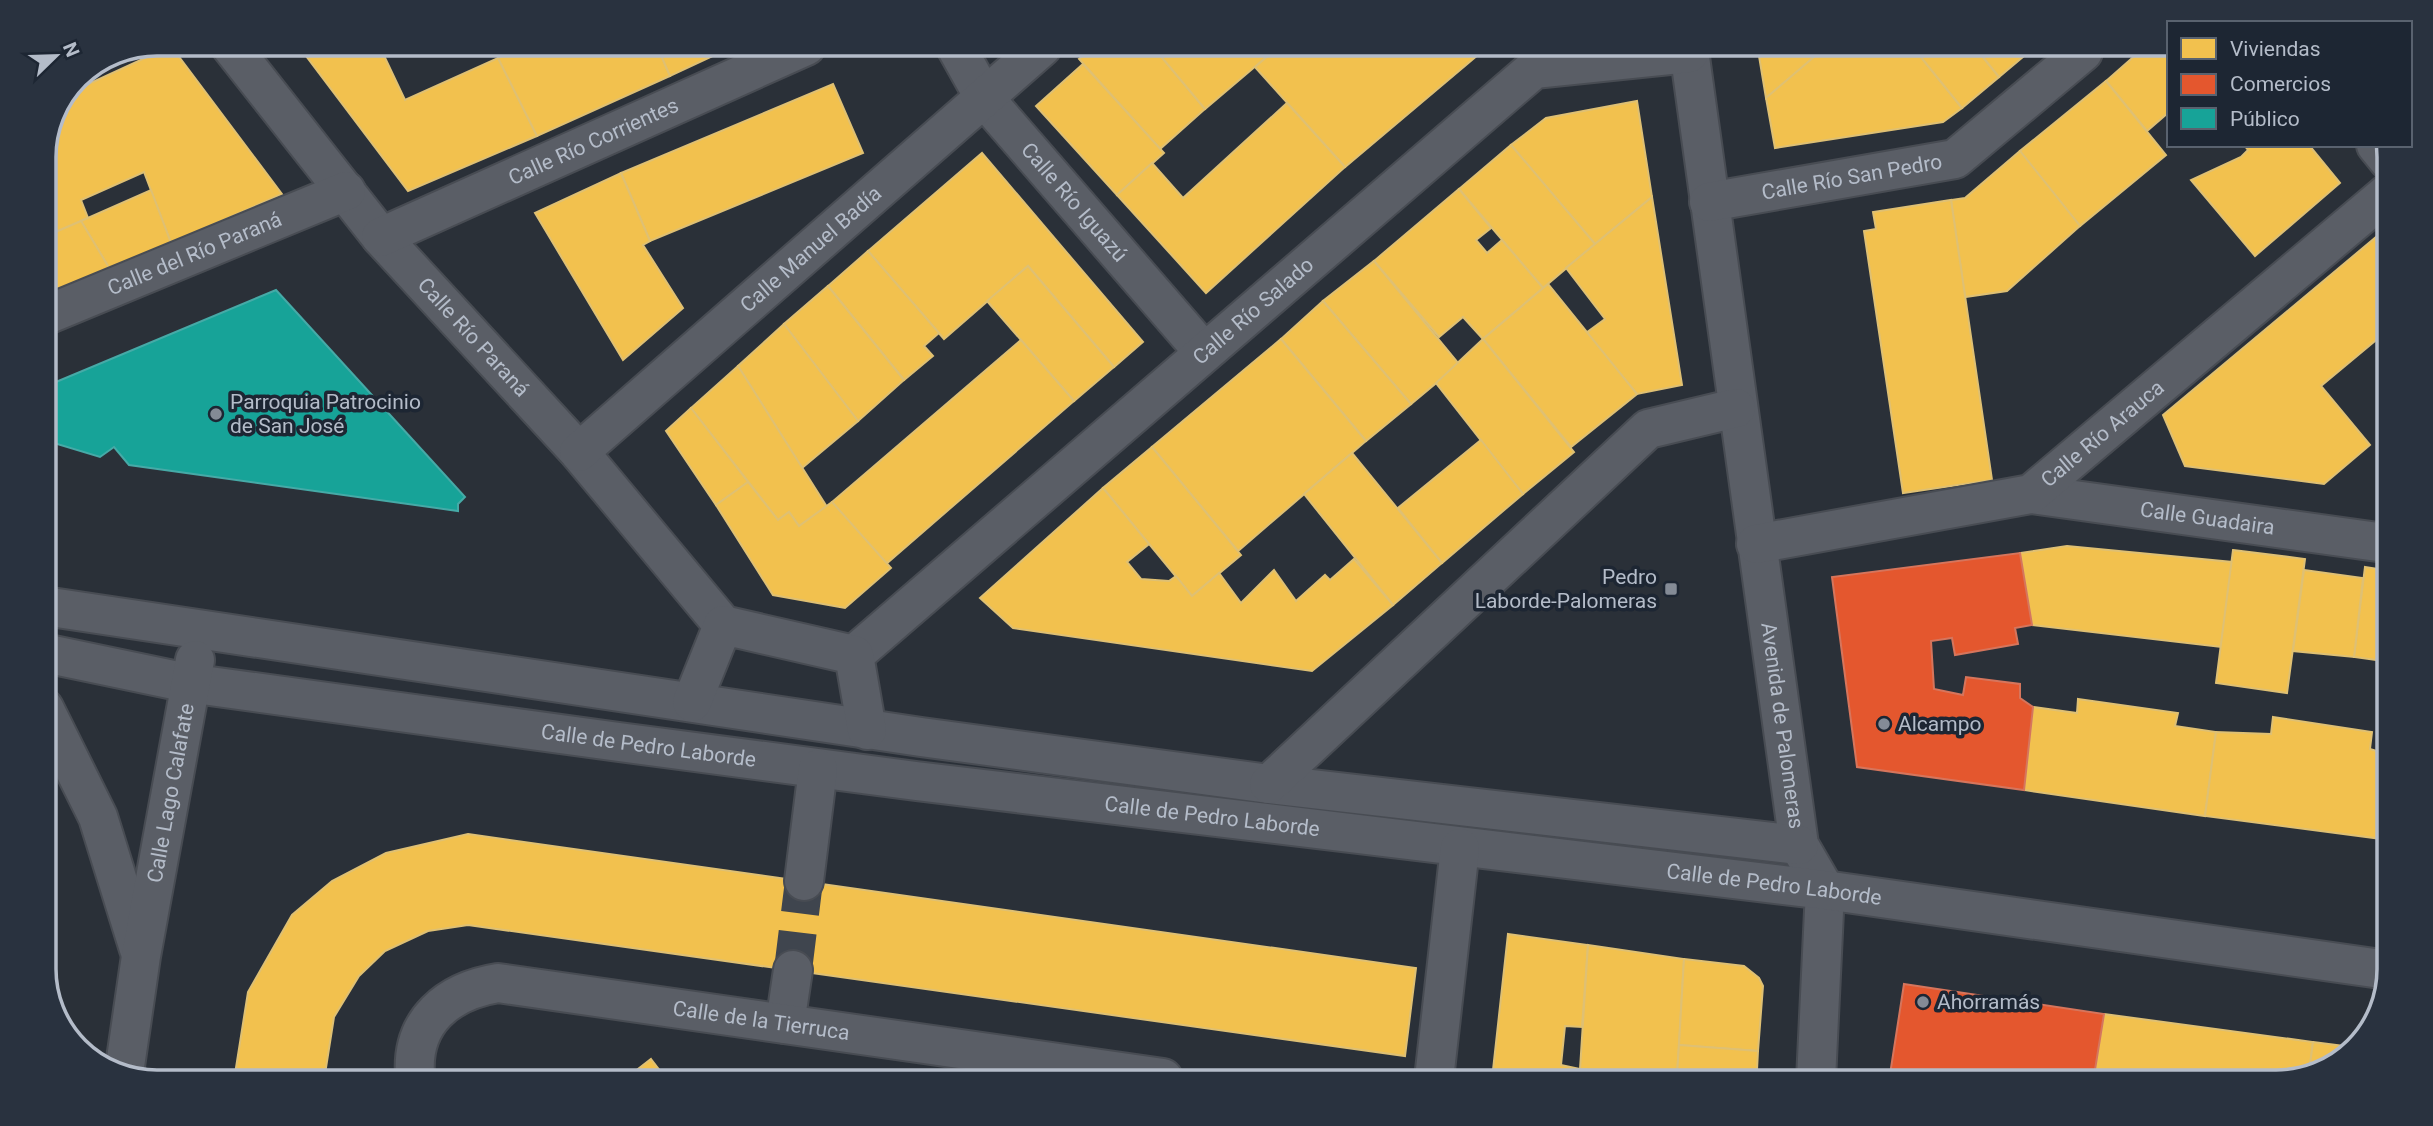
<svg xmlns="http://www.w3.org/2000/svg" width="2433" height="1126" font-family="Roboto,sans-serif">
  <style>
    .homes { fill: #f2c14e; stroke: #dfc073; stroke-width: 2 }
    .shops { fill: #e4572e; stroke: #d6755c; stroke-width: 2 }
    .public { fill: #17a398; stroke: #46aaa7; stroke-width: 2 }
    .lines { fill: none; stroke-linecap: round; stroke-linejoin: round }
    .minor-tunnel { stroke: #3f454e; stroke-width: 38; stroke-dasharray: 38 19; stroke-linecap: butt }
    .minor-casing { stroke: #484c53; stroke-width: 42 }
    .minor { stroke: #5a5e66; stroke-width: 38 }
    .poi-dot { fill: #848b96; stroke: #1d2633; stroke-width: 2.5 }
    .labels { text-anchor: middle; stroke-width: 7; stroke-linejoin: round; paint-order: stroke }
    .street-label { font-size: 21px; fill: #b4bcc9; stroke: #1d2633 }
    .poi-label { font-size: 21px; fill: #b4bcc9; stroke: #1d2633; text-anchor: start }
    .rim { fill: none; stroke: #b4bcc9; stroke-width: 3.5 }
  </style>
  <rect width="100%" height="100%" fill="#2a3038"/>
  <g class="homes">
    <path d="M297 44 379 45 405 100 498 58 537 136 408 191Z"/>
    <path d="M526 45 657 46 670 76 537 136 498 58Z"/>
    <path d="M171 46 282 194 171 243 144 172 81 200 88 218 44 237V150L71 92Z"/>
    <path d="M657 46H734L670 76Z"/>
    <path d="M1093 48H1154L1205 109 1160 149 1079 59Z"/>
    <path d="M1154 48H1277L1205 109Z"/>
    <path d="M1277 48 1485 49 1345 167 1255 67Z"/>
    <path d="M1758 50 1821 51 1766 98Z"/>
    <path d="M1821 51H1916L1962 108 1943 122 1775 148 1766 98Z"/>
    <path d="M1916 51H1978L1999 77 1962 108Z"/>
    <path d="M1978 51H2030L1999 77Z"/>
    <path d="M2139 52H2165L2169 57V112L2147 131 2106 81Z"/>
    <path d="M1083 64 1164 153 1117 195 1036 106Z"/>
    <path d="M2106 81 2166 155 2080 226 2020 151Z"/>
    <path d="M833 84 863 153 650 241 621 173Z"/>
    <path d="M1637 101 1652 197 1595 244 1511 145 1546 118Z"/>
    <path d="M1287 103 1345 167 1206 293 1117 195 1152 163 1183 198Z"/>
    <path d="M1511 145 1595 244 1543 288 1459 189Z"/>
    <path d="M2244 145H2309L2340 183 2255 256 2191 180 2241 157 2248 150Z"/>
    <path d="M2020 151 2080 226 2007 291 1965 297 1951 200 1965 198Z"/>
    <path d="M982 153 1143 342 1114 367 1028 266 944 339 868 251Z"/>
    <path d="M621 173 650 241 643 245 683 308 623 360 535 213Z"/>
    <path d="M1459 189 1491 228 1476 240 1487 253 1502 240 1543 288 1483 339 1463 317 1439 337 1374 261Z"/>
    <path d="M151 190 171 243 111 271 81 221Z"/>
    <path d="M1652 197 1682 385 1637 394 1586 333 1605 319 1566 268Z"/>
    <path d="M1951 200 1992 480 1903 493 1864 231 1876 229 1873 212Z"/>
    <path d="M81 221 111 271 44 300V237Z"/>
    <path d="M2388 227 2387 331 2321 386 2370 445 2324 484 2185 466 2163 415Z"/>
    <path d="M868 251 939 333 924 346 933 356 904 380 828 286Z"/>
    <path d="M1374 261 1459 364 1411 404 1323 301Z"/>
    <path d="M1028 266 1114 367 1074 401 987 301Z"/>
    <path d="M1548 284 1637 394 1571 447 1483 339Z"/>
    <path d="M828 286 904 380 858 421 784 324Z"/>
    <path d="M1323 301 1411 404 1366 441 1281 339Z"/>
    <path d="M784 324 858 421 802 468 738 366Z"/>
    <path d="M1281 339 1366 441 1238 551 1152 447Z"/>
    <path d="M1483 339 1574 452 1523 494 1436 383Z"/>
    <path d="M1021 340 1074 401 886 564 832 502Z"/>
    <path d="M738 366 827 507 799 526 789 512 778 520 691 408Z"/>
    <path d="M691 408 748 482 716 505 666 431Z"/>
    <path d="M1481 440 1523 494 1442 563 1398 508Z"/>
    <path d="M1152 447 1241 555 1192 596 1103 488Z"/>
    <path d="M1352 453 1442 563 1393 605 1304 494Z"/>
    <path d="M748 482 778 520 789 512 799 526 832 502 891 568 845 608 773 595 716 505Z"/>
    <path d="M1103 488 1149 544 1127 562 1141 579 1169 581 1176 576 1192 596 1219 573 1241 603 1274 570 1296 601 1325 575 1330 580 1354 559 1393 605 1312 671 1013 628 980 598Z"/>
    <path d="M2067 546 2232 562 2221 647 2032 625 2020 553Z"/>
    <path d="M2233 550 2305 559 2287 693 2216 683Z"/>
    <path d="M2365 567 2385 570 2384 661 2354 657Z"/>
    <path d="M2304 570 2363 578 2354 657 2293 651Z"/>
    <path d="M2078 699 2178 713 2175 726 2216 732 2205 816 2024 790 2033 707 2077 713Z"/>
    <path d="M2273 717 2372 732 2370 749 2383 753 2382 839 2205 816 2216 732 2271 734Z"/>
    <path d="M468 834 1416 968 1405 1056 468 925 428 931 385 951 359 976 334 1017 325 1074H235L248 992 292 915 332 881 386 853Z"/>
    <path d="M1508 934 1588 945 1582 1027 1565 1026 1561 1065 1580 1069 1579 1079H1492Z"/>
    <path d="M1588 945 1684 959 1677 1076 1580 1069Z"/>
    <path d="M1684 959 1744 966 1759 978 1763 986 1758 1051 1679 1045Z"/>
    <path d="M2104 1014 2313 1042 2309 1072 2276 1082H2093Z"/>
    <path d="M2313 1042 2352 1047 2338 1063 2309 1072Z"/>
    <path d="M1679 1045 1758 1051 1757 1070 1763 1071V1080L1579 1079 1580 1069 1677 1076Z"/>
    <path d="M651 1059 664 1076H629Z"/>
  </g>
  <g class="shops">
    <path d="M2020 553 2032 625 2015 628 2018 644 1955 655 1952 638 1931 641 1934 689 1963 695 1966 677 2020 684V698L2033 707 2024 790 1857 767 1832 577Z"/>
    <path d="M1904 984 2104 1014 2093 1082 1889 1081Z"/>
  </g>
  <path class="public" d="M276 290 465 497 458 504V511L129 465 114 447 100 457 44 440V387Z"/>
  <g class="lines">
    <path class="minor-tunnel" d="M793 970 804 881"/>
    <defs>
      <g id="minor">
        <path id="s1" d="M229 44 381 237 579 452 723 625"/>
        <path id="s2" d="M956 47 985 99 1203 351"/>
        <path id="s3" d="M1689 50 1799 845 1825 890 1816 1080"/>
        <path d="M2376 145 2389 161"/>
        <path id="s4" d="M1709 202 1955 159 2083 52"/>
        <path id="s5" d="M381 237 806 46"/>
        <path id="s6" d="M44 316 346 191"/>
        <path id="s7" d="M579 452 1042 47"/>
        <path id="s8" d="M2031 494 2385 543"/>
        <path id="s9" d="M1756 544 2031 494 2389 192"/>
        <path d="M44 606 921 737 1269 784 1799 845"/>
        <path id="s10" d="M44 653 188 683 619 742 916 781 1825 890 2381 969"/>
        <path id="s11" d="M854 655 1534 69 1689 53"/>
        <path d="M692 702 723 625 854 655 867 730"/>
        <path d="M44 708 98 817 139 949"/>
        <path d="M1269 784 1648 429 1736 408"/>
        <path d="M804 881 818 769"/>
        <path d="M785 1024 793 970"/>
        <path id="s12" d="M124 1073 141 956 195 660"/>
        <path id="s13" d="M415 1075C411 1021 448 991 498 983L1163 1078"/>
        <path d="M1434 1079 1460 848"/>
      </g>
    </defs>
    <use href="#minor" class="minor-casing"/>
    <use href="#minor" class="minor"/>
  </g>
  <g class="poi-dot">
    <circle cx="216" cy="414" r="7"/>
    <rect x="1664" y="582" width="14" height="14" rx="3.5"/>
    <circle cx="1884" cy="724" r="7"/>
    <circle cx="1923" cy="1002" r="7"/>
  </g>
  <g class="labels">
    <g class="street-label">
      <text dy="7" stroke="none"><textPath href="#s5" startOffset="233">Calle Río Corrientes</textPath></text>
      <text dy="7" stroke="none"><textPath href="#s4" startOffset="145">Calle Río San Pedro</textPath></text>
      <text dy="7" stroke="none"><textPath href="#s2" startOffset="196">Calle Río Iguazú</textPath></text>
      <text dy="7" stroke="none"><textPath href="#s7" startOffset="308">Calle Manuel Badía</textPath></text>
      <text dy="7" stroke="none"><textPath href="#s6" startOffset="163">Calle del Río Paraná</textPath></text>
      <text dy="7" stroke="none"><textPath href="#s11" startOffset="527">Calle Río Salado</textPath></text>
      <text dy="7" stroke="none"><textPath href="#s1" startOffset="382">Calle Río Paraná</textPath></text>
      <text dy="7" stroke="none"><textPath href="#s9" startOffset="373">Calle Río Arauca</textPath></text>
      <text dy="7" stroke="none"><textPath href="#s8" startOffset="178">Calle Guadaira</textPath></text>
      <text dy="7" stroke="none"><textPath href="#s3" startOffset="682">Avenida de Palomeras</textPath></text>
      <text dy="7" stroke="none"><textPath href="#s10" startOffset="612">Calle de Pedro Laborde</textPath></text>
      <text dy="7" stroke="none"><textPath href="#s12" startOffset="284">Calle Lago Calafate</textPath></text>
      <text dy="7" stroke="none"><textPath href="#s10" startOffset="1180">Calle de Pedro Laborde</textPath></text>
      <text dy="7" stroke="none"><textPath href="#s10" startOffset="1746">Calle de Pedro Laborde</textPath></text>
      <text dy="7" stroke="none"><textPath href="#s13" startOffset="404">Calle de la Tierruca</textPath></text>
    </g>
    <g class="poi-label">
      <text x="230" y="409">Parroquia Patrocinio<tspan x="230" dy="24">de San José</tspan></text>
      <text x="1657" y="584" text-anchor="end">Pedro<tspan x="1657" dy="24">Laborde-Palomeras</tspan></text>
      <text x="1898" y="731">Alcampo</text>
      <text x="1937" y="1009">Ahorramás</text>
    </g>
  </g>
  <path d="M0 0H2433V1126H0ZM157 56H2276A101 101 0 0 1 2377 157V969A101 101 0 0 1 2276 1070H157A101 101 0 0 1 56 969V157A101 101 0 0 1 157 56Z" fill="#29323f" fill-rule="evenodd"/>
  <path class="rim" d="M157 56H2276A101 101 0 0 1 2377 157V969A101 101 0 0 1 2276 1070H157A101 101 0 0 1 56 969V157A101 101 0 0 1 157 56Z"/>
  <rect x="2167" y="21" width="245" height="126" fill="#1d2633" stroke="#59626f" stroke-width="2"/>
  <rect x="2181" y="38" width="35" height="21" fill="#f2c14e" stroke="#59626f" stroke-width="2"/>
  <text x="2230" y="56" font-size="21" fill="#b4bcc9">Viviendas</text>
  <rect x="2181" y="74" width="35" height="21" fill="#e4572e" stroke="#59626f" stroke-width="2"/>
  <text x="2230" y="91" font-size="21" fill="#b4bcc9">Comercios</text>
  <rect x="2181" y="108" width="35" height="21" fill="#17a398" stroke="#59626f" stroke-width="2"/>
  <text x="2230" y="126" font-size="21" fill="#b4bcc9">Público</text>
  <g transform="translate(56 56) rotate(67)" stroke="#1d2633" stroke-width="5" paint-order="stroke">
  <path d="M0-5L12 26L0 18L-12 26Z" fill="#b4bcc9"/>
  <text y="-10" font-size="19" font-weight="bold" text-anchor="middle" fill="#b4bcc9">N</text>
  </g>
</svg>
